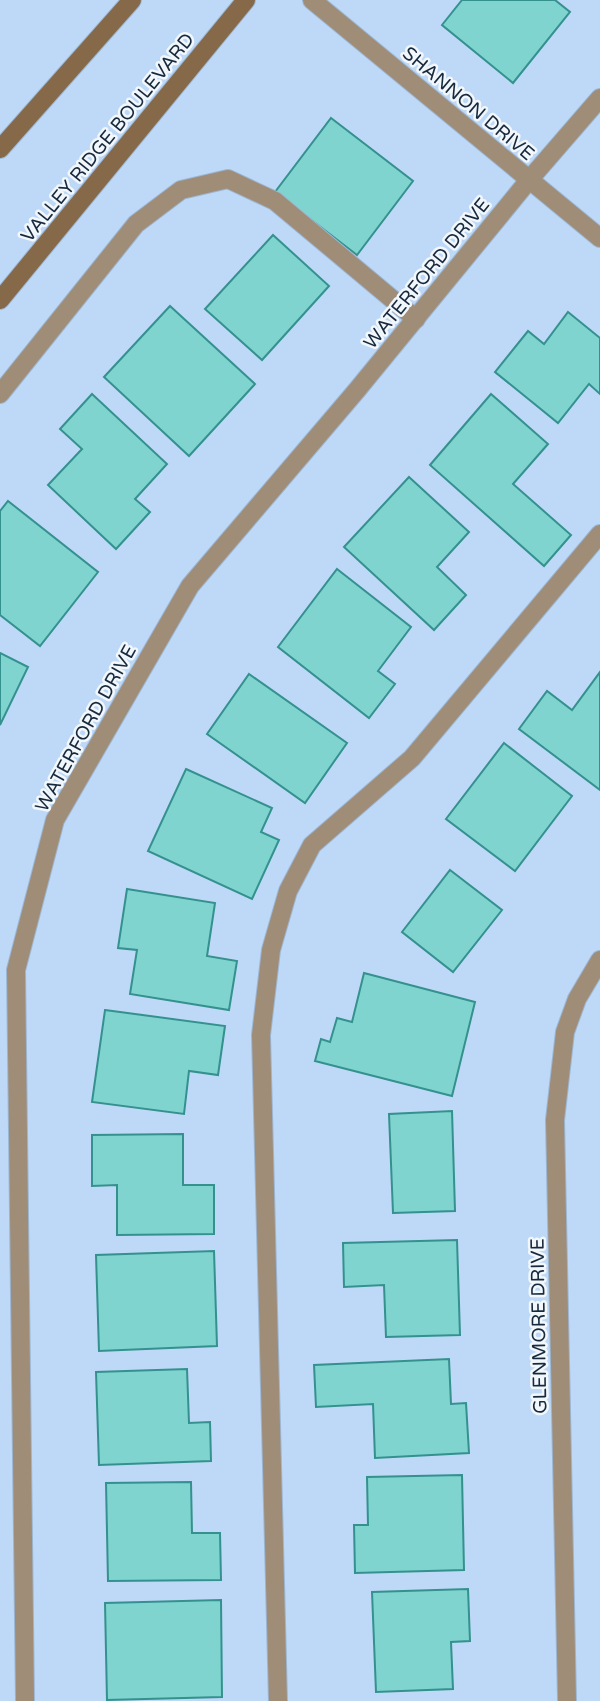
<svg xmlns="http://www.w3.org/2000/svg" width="600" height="1701" font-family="'Varela Round',sans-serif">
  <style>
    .building { fill: #7fd4cf; stroke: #34918d; stroke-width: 2 }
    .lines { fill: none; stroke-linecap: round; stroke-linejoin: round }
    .lane-casing { stroke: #9cb6d2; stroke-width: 20 }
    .street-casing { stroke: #9cb6d2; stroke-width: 20 }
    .secondary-casing { stroke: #9cb6d2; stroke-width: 20 }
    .lane { stroke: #a08d77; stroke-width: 18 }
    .street { stroke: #a08d77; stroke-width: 18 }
    .secondary { stroke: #856949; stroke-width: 18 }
    .labels { text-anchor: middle; stroke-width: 5; stroke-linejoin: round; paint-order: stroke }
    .street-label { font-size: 19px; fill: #17293c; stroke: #f2f7fc }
  </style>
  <rect width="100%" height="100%" fill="#bdd9f7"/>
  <g class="building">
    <path d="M462 0H555L570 12 513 83 442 25Z"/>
    <path d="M331 118 413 181 357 255 275 192Z"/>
    <path d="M273 235 329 286 262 360 205 309Z"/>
    <path d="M170 306 255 384 189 456 104 377Z"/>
    <path d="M568 312 600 338V394L589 384 558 423 495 372 528 331 544 344Z"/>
    <path d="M92 394 167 464 135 499 150 512 116 549 48 485 82 449 60 429Z"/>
    <path d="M491 394 548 444 513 484 571 535 544 566 430 465Z"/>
    <path d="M409 477 469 532 437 567 466 595 434 630 344 547Z"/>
    <path d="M8 501 98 572 40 646 0 615V511Z"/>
    <path d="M337 569 411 627 378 671 395 684 369 718 278 647Z"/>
    <path d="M0 653 28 667 0 725Z"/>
    <path d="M600 672V790L519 729 547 691 572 710Z"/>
    <path d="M249 674 347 743 305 803 207 734Z"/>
    <path d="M504 743 572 796 515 871 446 819Z"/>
    <path d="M186 769 272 808 261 832 279 840 252 899 148 851Z"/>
    <path d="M450 870 502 910 453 972 402 932Z"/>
    <path d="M127 889 215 903 207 956 237 961 229 1010 130 994 137 950 118 948Z"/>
    <path d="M364 973 475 1002 452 1096 315 1061 321 1039 330 1042 337 1018 352 1022Z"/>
    <path d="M105 1010 225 1026 218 1075 189 1071 184 1114 92 1102Z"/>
    <path d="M452 1111 455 1211 393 1213 389 1114Z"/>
    <path d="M183 1134V1185H214V1234L117 1235V1185L92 1186V1135Z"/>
    <path d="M457 1240 460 1335 386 1337 384 1285 344 1287 343 1243Z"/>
    <path d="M214 1251 217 1346 99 1351 96 1255Z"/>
    <path d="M449 1359 451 1404 466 1403 469 1453 375 1458 373 1404 316 1407 314 1365Z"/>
    <path d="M187 1369 189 1423 210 1422 211 1461 99 1465 96 1372Z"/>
    <path d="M462 1475 464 1570 355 1573 354 1525H368L367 1477Z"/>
    <path d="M191 1482 192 1533H220L221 1580 108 1581 106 1483Z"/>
    <path d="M468 1589 470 1641 451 1642 453 1689 376 1692 372 1592Z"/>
    <path d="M221 1600 222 1697 107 1700 105 1603Z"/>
  </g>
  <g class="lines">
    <defs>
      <g id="lane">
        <path d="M0 394 136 224 181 190 228 179 275 201 416 319"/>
        <path d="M278 1701 261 1035 271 950 288 891 312 845 412 758 600 534"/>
      </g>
      <g id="street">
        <path d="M312 0 600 238"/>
        <path d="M25 1701 16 970 55 820 190 586 357 390 529 180 600 98"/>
        <path d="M567 1701 555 1120 565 1032 577 999 600 960"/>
      </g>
      <g id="secondary">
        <path d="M0 149 132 0"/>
        <path d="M0 300 246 0"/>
      </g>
    </defs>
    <use href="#lane" class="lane-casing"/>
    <use href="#street" class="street-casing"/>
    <use href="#secondary" class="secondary-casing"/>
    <use href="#lane" class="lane"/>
    <use href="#street" class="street"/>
    <use href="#secondary" class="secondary"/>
  </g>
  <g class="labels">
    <g class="street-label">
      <text transform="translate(469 103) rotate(40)" y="7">SHANNON DRIVE</text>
      <text transform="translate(107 137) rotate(-51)" y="7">VALLEY RIDGE BOULEVARD</text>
      <text transform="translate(426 273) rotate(-51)" y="7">WATERFORD DRIVE</text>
      <text transform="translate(85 728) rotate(-61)" y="7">WATERFORD DRIVE</text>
      <text transform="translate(538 1326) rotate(-91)" y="7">GLENMORE DRIVE</text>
    </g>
  </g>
</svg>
